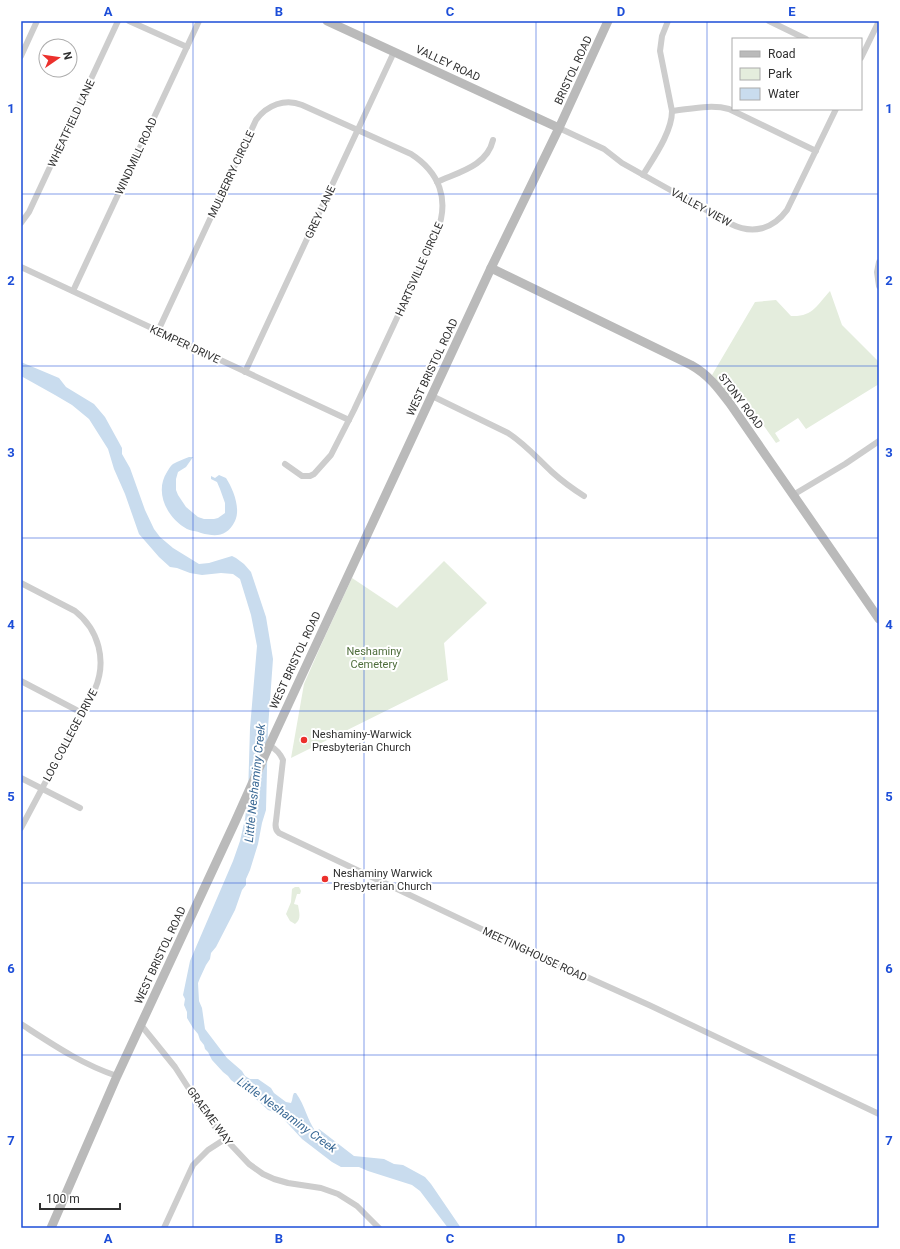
<svg xmlns="http://www.w3.org/2000/svg" width="900" height="1249" font-family="Roboto,sans-serif">
  <style>
    .green { fill: #e4eddd }
    .water { fill: #c9dcee }
    .lines { fill: none; stroke-linecap: round; stroke-linejoin: round }
    .street { stroke: #cdcdcd; stroke-width: 6 }
    .secondary { stroke: #bababa; stroke-width: 9 }
    .grid { fill: none; stroke: #1d4ed8; stroke-width: 1; stroke-opacity: 0.55 }
    .poi-dot { fill: #ec302c; stroke: #fff; stroke-width: 1.5 }
    .labels { text-anchor: middle; stroke-width: 4; stroke-linejoin: round; paint-order: stroke }
    .street-label { font-size: 11px; fill: #303030; stroke: #fff }
    .park-label { font-size: 11px; fill: #4e6d3b; stroke: #fff }
    .poi-label { font-size: 11px; fill: #303030; stroke: #fff; text-anchor: start }
    .water-label { font-size: 12px; font-style: italic; fill: #3a6995; stroke: #fff }
    .neatline { fill: none; stroke: #1d4ed8; stroke-width: 1.5 }
    .grid-label { font-size: 13px; text-anchor: middle; font-weight: bold; fill: #1d4ed8 }
  </style>
  <rect width="100%" height="100%" fill="#fff"/>
  <g class="green">
    <path d="M830 291 842 325 879 362V384L806 429 798 418 775 433 780 441 776 443 744 398 736 400 731 399 721 385 712 375 755 302 776 300 791 316C813 317 817 305 830 291Z"/>
    <path d="M444 561 487 603 444 643 448 680 291 758 304 684 322 643 352 578 397 608Z"/>
    <path d="M295 887H299L301 891 300 894H297L294 904 298 905C299 912 302 919 295 924L290 921 286 914 291 902 292 889Z"/>
  </g>
  <g class="water">
    <path d="M21 362 59 378 66 387 94 404 105 417 122 448V454L130 468 145 510 154 529 160 537 173 548 199 564 209 563 232 556 236 558 244 564 251 572 266 617 273 659 268 728 266 810 262 823 258 844 250 870 246 879V885L242 890 235 910 216 947 211 953 210 959 206 965 200 978 198 983 199 1001 202 1008 205 1029 227 1058 242 1071 245 1076 250 1079H258L271 1088 274 1093 286 1102 291 1103C293 1099 292 1096 294 1093H296C305 1105 307 1120 316 1132L319 1129 354 1156 384 1159 394 1164 403 1165 425 1177 431 1184 461 1228H448L420 1191 412 1185 368 1171 359 1167H341L332 1162 302 1139 279 1114 268 1110 256 1099 231 1080 228 1076 223 1072 212 1060 208 1052 205 1049 204 1045 200 1040 198 1034 193 1028 187 1018V1012L184 1005 185 999 183 995 190 961 233 861 240 841 245 819 248 796 250 728 257 646 251 615 240 579 233 574 221 573 202 575 190 573 177 568 170 567 159 557 139 534 125 494 114 469 108 449 89 419 72 405 55 395 21 376Z"/>
    <path d="M189 457H193L186 467 178 472 176 479V490L178 495 186 507 198 517 204 519H214L218 518 225 513V503L220 489 217 482 211 479V476L215 478 219 475 226 478C233 489 241 508 235 521 227 537 216 537 201 533 197 531 191 531 187 529 167 518 154 492 167 472 169 469 170 466 173 464 178 461 184 459 189 457Z"/>
  </g>
  <g class="lines">
    <g class="street">
      <path d="M129 21 187 47"/>
      <path d="M769 21 806 39"/>
      <path d="M21 56 37 21"/>
      <path d="M861 58 879 21"/>
      <path d="M672 111C691 109 711 104 729 109L816 151"/>
      <path d="M559 128 604 149 622 163 731 224C753 235 773 229 787 210L836 109"/>
      <path d="M643 175C654 157 672 132 672 111L660 51 662 36 668 21"/>
      <path d="M437 182C459 172 487 166 493 140"/>
      <path d="M21 223 29 212 118 21"/>
      <path d="M879 262 877 272 879 286"/>
      <path d="M21 267 349 420"/>
      <path d="M73 291 199 21"/>
      <path d="M158 331 256 120C267 105 285 98 302 105L411 154C439 172 450 199 437 232L354 410 331 455 314 474 310 476H302L285 464"/>
      <path d="M245 372 394 52"/>
      <path d="M432 396 508 433C525 444 537 458 552 472 562 481 573 489 584 496"/>
      <path d="M793 495 845 464 879 441"/>
      <path d="M21 583 75 611C99 630 107 661 95 689L21 828"/>
      <path d="M21 681 82 713"/>
      <path d="M269 745C276 749 280 753 283 760L276 821C275 826 275 830 279 833L511 943 649 1005 879 1114"/>
      <path d="M21 778 80 808"/>
      <path d="M21 1024C52 1044 81 1064 117 1076"/>
      <path d="M141 1025 175 1067 202 1109 218 1131 249 1164 263 1174 274 1179 288 1183 321 1188 338 1194 357 1206 379 1228"/>
      <path d="M164 1228 193 1165 208 1150 225 1139"/>
    </g>
    <g class="secondary">
      <path d="M327 21 559 128"/>
      <path d="M491 268 691 365C709 375 719 389 731 405L879 619"/>
      <path d="M51 1228 117 1076 235 822 269 746 491 268 559 128 608 21"/>
    </g>
  </g>
  <path class="grid" d="M193 21V1228M364 21V1228M536 21V1228M707 21V1228M21 194H879M21 366H879M21 538H879M21 711H879M21 883H879M21 1055H879"/>
  <g class="poi-dot">
    <circle cx="304" cy="740" r="4"/>
    <circle cx="325" cy="879" r="4"/>
  </g>
  <g class="labels">
    <g class="street-label">
      <text transform="translate(448 63) rotate(25)" y="4">VALLEY ROAD</text>
      <text transform="translate(573 70) rotate(-65)" y="4">BRISTOL ROAD</text>
      <text transform="translate(71 123) rotate(-65)" y="4">WHEATFIELD LANE</text>
      <text transform="translate(136 156) rotate(-65)" y="4">WINDMILL ROAD</text>
      <text transform="translate(231 174) rotate(-65)" y="4">MULBERRY CIRCLE</text>
      <text transform="translate(701 207) rotate(29)" y="4">VALLEY VIEW</text>
      <text transform="translate(320 212) rotate(-65)" y="4">GREY LANE</text>
      <text transform="translate(419 269) rotate(-66)" y="4">HARTSVILLE CIRCLE</text>
      <text transform="translate(185 344) rotate(25)" y="4">KEMPER DRIVE</text>
      <text transform="translate(432 367) rotate(-65)" y="4">WEST BRISTOL ROAD</text>
      <text transform="translate(741 401) rotate(53)" y="4">STONY ROAD</text>
      <text transform="translate(295 660) rotate(-65)" y="4">WEST BRISTOL ROAD</text>
      <text transform="translate(70 735) rotate(-62)" y="4">LOG COLLEGE DRIVE</text>
      <text transform="translate(535 954) rotate(25)" y="4">MEETINGHOUSE ROAD</text>
      <text transform="translate(160 955) rotate(-65)" y="4">WEST BRISTOL ROAD</text>
      <text transform="translate(210 1116) rotate(54)" y="4">GRAEME WAY</text>
    </g>
    <g class="park-label">
      <text x="374" y="655">Neshaminy<tspan x="374" dy="13">Cemetery</tspan></text>
    </g>
    <g class="poi-label">
      <text x="312" y="738">Neshaminy-Warwick<tspan x="312" dy="13">Presbyterian Church</tspan></text>
      <text x="333" y="877">Neshaminy Warwick<tspan x="333" dy="13">Presbyterian Church</tspan></text>
    </g>
    <g class="water-label">
      <text transform="translate(255 783) rotate(-84)" y="4">Little Neshaminy Creek</text>
      <text transform="translate(287 1115) rotate(36)" y="4">Little Neshaminy Creek</text>
    </g>
  </g>
  <rect width="900" height="1249" fill="none" stroke="#ffffff" stroke-width="44"/>
  <rect x="732" y="38" width="130" height="72" fill="#ffffff" stroke="#acacac"/>
  <rect x="740" y="51" width="20" height="6" fill="#bababa" stroke="#acacac"/>
  <text x="768" y="58" font-size="12" fill="#303030">Road</text>
  <rect x="740" y="68" width="20" height="12" fill="#e4eddd" stroke="#acacac"/>
  <text x="768" y="78" font-size="12" fill="#303030">Park</text>
  <rect x="740" y="88" width="20" height="12" fill="#c9dcee" stroke="#acacac"/>
  <text x="768" y="98" font-size="12" fill="#303030">Water</text>
  <g transform="translate(58 58) rotate(77)"><circle r="19" fill="#ffffff" stroke="#acacac"/>
  <path d="M0-3L7 15L0 10L-7 15Z" fill="#ec302c"/>
  <text y="-6" font-size="11" font-weight="bold" text-anchor="middle" fill="#303030">N</text>
  </g>
  <path d="M40 1203v6h80v-6" fill="none" stroke="#303030" stroke-width="2"/>
  <text x="46" y="1203" font-size="12" fill="#303030" stroke="#ffffff" stroke-width="3" paint-order="stroke">100 m</text>
  <rect x="22" y="22" width="856" height="1205" class="neatline"/>
  <g class="grid-label">
    <text x="108" y="16">A</text>
    <text x="279" y="16">B</text>
    <text x="450" y="16">C</text>
    <text x="621" y="16">D</text>
    <text x="792" y="16">E</text>
    <text x="11" y="113">1</text>
    <text x="889" y="113">1</text>
    <text x="11" y="285">2</text>
    <text x="889" y="285">2</text>
    <text x="11" y="457">3</text>
    <text x="889" y="457">3</text>
    <text x="11" y="629">4</text>
    <text x="889" y="629">4</text>
    <text x="11" y="801">5</text>
    <text x="889" y="801">5</text>
    <text x="11" y="973">6</text>
    <text x="889" y="973">6</text>
    <text x="11" y="1145">7</text>
    <text x="889" y="1145">7</text>
    <text x="108" y="1243">A</text>
    <text x="279" y="1243">B</text>
    <text x="450" y="1243">C</text>
    <text x="621" y="1243">D</text>
    <text x="792" y="1243">E</text>
  </g>
</svg>
